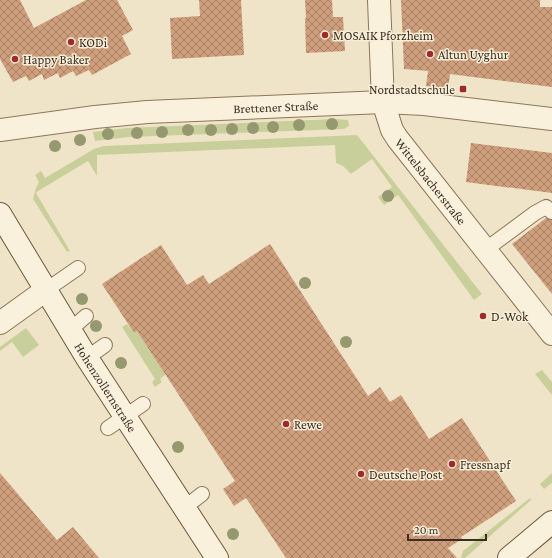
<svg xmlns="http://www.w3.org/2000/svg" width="552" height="558" font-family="'Crimson Pro',serif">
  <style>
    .grass { fill: #c9cf9b }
    .building { fill: url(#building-cross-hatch) }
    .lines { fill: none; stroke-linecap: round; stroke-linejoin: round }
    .service-casing { stroke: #8d765c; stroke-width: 16 }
    .minor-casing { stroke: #8d765c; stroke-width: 24 }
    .secondary-casing { stroke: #6f573f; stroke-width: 24 }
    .service { stroke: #faf1dc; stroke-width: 14 }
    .minor { stroke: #faf1dc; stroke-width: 22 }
    .secondary { stroke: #faf1dc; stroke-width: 22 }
    .tree { fill: #96986f }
    .poi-dot { fill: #9e2a2b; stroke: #f7eed8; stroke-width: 1.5 }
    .labels { text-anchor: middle; stroke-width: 3; stroke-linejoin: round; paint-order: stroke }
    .poi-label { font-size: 13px; fill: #3d2e20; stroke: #f7eed8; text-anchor: start }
    .street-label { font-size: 13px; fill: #3d2e20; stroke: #f7eed8 }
  </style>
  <defs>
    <pattern id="building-cross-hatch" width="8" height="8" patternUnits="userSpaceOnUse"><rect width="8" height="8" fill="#cf9f7d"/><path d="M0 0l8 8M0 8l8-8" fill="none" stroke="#a98266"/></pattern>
  </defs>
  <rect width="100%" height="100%" fill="#f0e4c8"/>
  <g class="grass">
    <path d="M335 119 348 120 349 126 344 129 129 137 95 141 93 132 127 128Z"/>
    <path d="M357 135 482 294 474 300 398 195 384 205 378 197 392 187 372 159 351 174 343 166 336 163 335 145 97 155V176L88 161 38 191 36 193 70 251 67 252 33 199 36 188 39 182 35 175 41 171 45 178 94 149 104 146Z"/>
    <path d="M127 324 134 333 137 331 166 374 160 379 162 382 155 387 152 382 155 379 122 327Z"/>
    <path d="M26 328 39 345 23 357 12 342 0 351V347Z"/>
    <path d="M542 370 552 382V395L535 374Z"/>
    <path d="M552 473V483L544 489 540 484Z"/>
    <path d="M530 498 531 500 465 558H461L463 551Z"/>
  </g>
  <g class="building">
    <path d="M0 0H20L34 28 86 0H117L133 30 122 36 131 54 92 75 89 70 76 76 73 71 60 78 58 73 44 80 42 74 29 81 26 76 13 82 0 59Z"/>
    <path d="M199 0H241L244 55 172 59 170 18 200 16Z"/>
    <path d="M305 0H332L333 17H343L345 51 306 53 305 18H306Z"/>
    <path d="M401 0H540V7H552V87L450 74 448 90 426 86 428 71 404 69Z"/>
    <path d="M471 143 552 153V193L466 182Z"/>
    <path d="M546 218 552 220V294L512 244Z"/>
    <path d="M270 244 368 396 380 387 390 402 401 395 429 439 462 418 516 501 461 537 462 539 448 548 457 558H286L246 498 234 506 223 489 235 481 137 331 134 333 102 284 161 245 187 285 203 275 209 284Z"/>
    <path d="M0 473 57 540 73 527 99 558H0Z"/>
  </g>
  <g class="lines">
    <defs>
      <g id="service">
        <path d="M485 250 535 213 546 207 552 212"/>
        <path d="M46 290 78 268"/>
        <path d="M70 330 86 316"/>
        <path d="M87 358 105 345"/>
        <path d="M108 428 143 404"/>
        <path d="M184 508 202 494"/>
      </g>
      <g id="minor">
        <path id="s1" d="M379 0 383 102 392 130 397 138 552 334"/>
        <path id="s2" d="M0 130 95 117 147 112 383 102 424 104 552 119"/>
        <path d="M0 323 46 290"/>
      </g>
      <g id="secondary">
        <path id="s3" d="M0 214 87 358 217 558"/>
        <path d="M509 558 552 522"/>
      </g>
    </defs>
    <use href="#service" class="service-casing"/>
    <use href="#minor" class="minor-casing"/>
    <use href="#secondary" class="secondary-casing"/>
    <use href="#service" class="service"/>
    <use href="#minor" class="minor"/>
    <use href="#secondary" class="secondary"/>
  </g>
  <g class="tree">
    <circle cx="332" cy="124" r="6"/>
    <circle cx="299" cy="125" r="6"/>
    <circle cx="273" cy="127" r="6"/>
    <circle cx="253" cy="128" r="6"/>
    <circle cx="232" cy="129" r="6"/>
    <circle cx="188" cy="130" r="6"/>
    <circle cx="211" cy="130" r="6"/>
    <circle cx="162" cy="132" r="6"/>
    <circle cx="137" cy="133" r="6"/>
    <circle cx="108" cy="134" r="6"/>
    <circle cx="80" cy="140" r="6"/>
    <circle cx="55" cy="146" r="6"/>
    <circle cx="388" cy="196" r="6"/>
    <circle cx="305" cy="283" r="6"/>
    <circle cx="82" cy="299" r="6"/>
    <circle cx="96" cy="326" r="6"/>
    <circle cx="346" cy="342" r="6"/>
    <circle cx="121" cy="363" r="6"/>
    <circle cx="178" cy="447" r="6"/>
    <circle cx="233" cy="534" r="6"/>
  </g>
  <g class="poi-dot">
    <circle cx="325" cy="35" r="4"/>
    <circle cx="71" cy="42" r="4"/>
    <circle cx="430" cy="54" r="4"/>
    <circle cx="15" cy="59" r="4"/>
    <rect x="459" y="85" width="8" height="8" rx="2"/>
    <circle cx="483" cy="316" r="4"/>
    <circle cx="286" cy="424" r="4"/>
    <circle cx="452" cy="464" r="4"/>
    <circle cx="361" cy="474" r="4"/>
  </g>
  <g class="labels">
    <g class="poi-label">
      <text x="333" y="40">MOSAIK Pforzheim</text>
      <text x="79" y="47">KODi</text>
      <text x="438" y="59">Altun Uyghur</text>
      <text x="23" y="64">Happy Baker</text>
      <text x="455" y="94" text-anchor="end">Nordstadtschule</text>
      <text x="491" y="321">D-Wok</text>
      <text x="294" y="429">Rewe</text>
      <text x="460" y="469">Fressnapf</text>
      <text x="369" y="479">Deutsche Post</text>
    </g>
    <g class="street-label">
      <text dy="5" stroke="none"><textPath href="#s2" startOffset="277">Brettener Straße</textPath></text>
      <text dy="5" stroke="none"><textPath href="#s1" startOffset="196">Wittelsbacherstraße</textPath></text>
      <text dy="5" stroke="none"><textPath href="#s3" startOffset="203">Hohenzollernstraße</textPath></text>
    </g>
  </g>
  <path d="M408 534v6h78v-6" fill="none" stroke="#3d2e20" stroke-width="2"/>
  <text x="414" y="534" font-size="12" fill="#3d2e20" stroke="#f7eed8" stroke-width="3" paint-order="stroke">20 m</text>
</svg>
